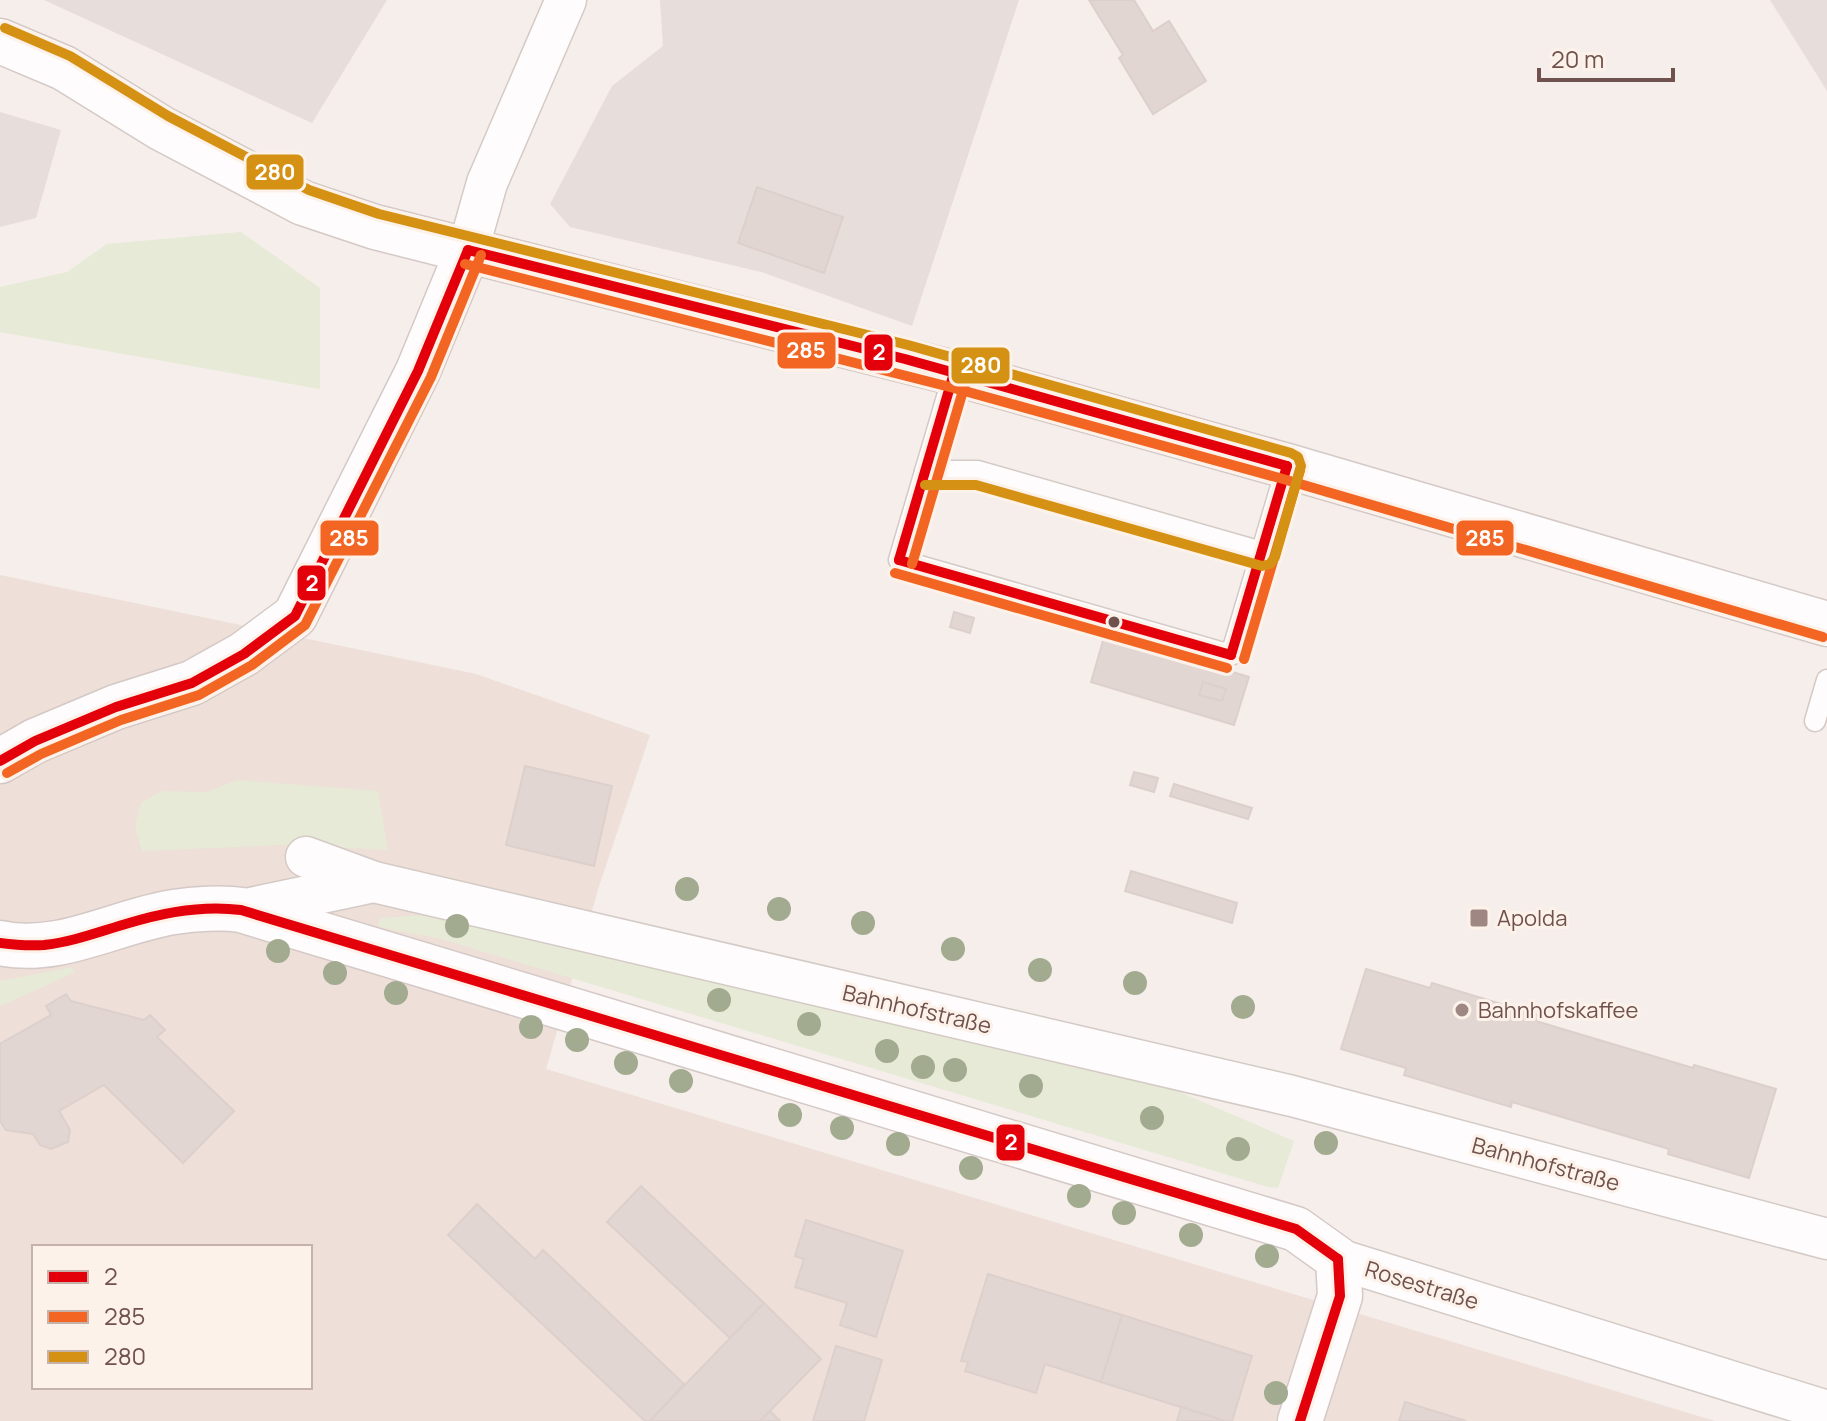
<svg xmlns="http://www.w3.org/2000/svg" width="1827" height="1421" font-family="Manrope,sans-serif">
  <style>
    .residential { fill: #eedfd8; fill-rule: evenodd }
    .industrial { fill: #e7dedb }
    .green { fill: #e6ead6 }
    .building { fill: #e1d6d2; stroke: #ddd0cc; stroke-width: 2 }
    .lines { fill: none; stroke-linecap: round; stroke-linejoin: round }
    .service-casing { stroke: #d4cac6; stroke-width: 23 }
    .minor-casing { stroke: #d4cac6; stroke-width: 43 }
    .secondary-casing { stroke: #d4c9c6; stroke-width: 47 }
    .service { stroke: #fefcfc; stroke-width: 20 }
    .minor { stroke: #fefcfc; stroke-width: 40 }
    .secondary { stroke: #fefcfc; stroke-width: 44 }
    .bus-1-casing { stroke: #fdf2ea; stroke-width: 16 }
    .bus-2-casing { stroke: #fdf2ea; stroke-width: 16 }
    .bus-3-casing { stroke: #fdf2ea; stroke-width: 16 }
    .bus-1 { stroke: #e3000b; stroke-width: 10 }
    .bus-2 { stroke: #f26522; stroke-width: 10 }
    .bus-3 { stroke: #d59113; stroke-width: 10 }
    .tree { fill: #a2ab90 }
    .bus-dot { fill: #70514d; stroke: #fdf2ea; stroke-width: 3 }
    .poi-dot { fill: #9f8884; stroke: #fdf2ea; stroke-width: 3 }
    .labels { text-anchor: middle; stroke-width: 6; stroke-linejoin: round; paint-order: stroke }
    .poi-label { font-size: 22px; fill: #70514d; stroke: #fdf2ea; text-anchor: start }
    .street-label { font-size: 22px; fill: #70514d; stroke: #fdf2ea }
    .line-badge { stroke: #fdf2ea; stroke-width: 3 }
    .badge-label { font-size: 22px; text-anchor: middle; font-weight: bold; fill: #fff }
  </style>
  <rect width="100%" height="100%" fill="#f5eeea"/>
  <path class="residential" d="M0 575 476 674 650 735 600 883 546 1069 1715 1421H0ZM34 1247H310V1387H34Z"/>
  <g class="industrial">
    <path d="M44 0H387L312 123Z"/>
    <path d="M660 0H1019L912 326 761 272 570 227 550 204 612 86 663 46Z"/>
    <path d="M1770 0H1827V91Z"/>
    <path d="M0 112 61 130 36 218 0 227Z"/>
  </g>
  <g class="green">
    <path d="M241 232 320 288V389L0 332V287L67 272 107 244Z"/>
    <path d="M237 780 378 791 388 850 283 845 142 851 135 827 141 803 162 791 207 792Z"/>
    <path d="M457 913 1112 1067 1175 1090 1294 1141 1278 1188 1268 1187 441 939 378 927 380 918Z"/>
    <path d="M72 967 74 973 0 1006V981Z"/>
  </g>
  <g class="building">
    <path d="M1089 0H1134L1153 31 1169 21 1206 81 1153 114 1119 58 1123 55Z"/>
    <path d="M757 187 843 217 824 273 738 243Z"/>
    <path d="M954 612 974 618 970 633 950 627Z"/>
    <path d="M1105 634 1249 677 1234 725 1091 682Z"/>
    <path d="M1203 682 1226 689 1222 701 1199 695Z"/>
    <path d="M525 766 612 786 594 866 506 845Z"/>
    <path d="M1134 772 1158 778 1154 792 1130 785Z"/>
    <path d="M1174 784 1252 808 1248 819 1170 796Z"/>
    <path d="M1131 871 1237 903 1232 923 1125 891Z"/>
    <path d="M1366 969 1430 988 1432 983 1541 1016 1539 1022 1693 1068 1694 1065 1776 1089 1749 1178 1668 1154 1669 1149 1512 1102 1511 1107 1404 1075 1406 1068 1341 1049Z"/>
    <path d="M66 994 71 1001 144 1020 150 1015 165 1030 157 1037 234 1111 183 1163 104 1085 59 1111 70 1130 68 1142 51 1149 40 1145 33 1134 6 1130 0 1121V1044L51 1015 46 1006Z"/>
    <path d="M641 1186 764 1303 730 1338 607 1222Z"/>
    <path d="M477 1204 535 1259 543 1250 684 1384 650 1421H645L448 1235Z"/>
    <path d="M806 1220 903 1251 876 1337 840 1325 847 1303 795 1287 804 1259 795 1256Z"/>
    <path d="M988 1274 1122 1315 1101 1382 1045 1364 1036 1393 965 1371 968 1362 961 1361Z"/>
    <path d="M764 1303 821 1359 760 1421H650Z"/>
    <path d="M1122 1315 1252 1356 1232 1421H1225L1101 1382Z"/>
    <path d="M836 1346 882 1360 864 1421H813Z"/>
    <path d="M1405 1402 1466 1421H1399Z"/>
    <path d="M1181 1407 1225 1421H1177Z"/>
    <path d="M770 1411 780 1421H760Z"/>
  </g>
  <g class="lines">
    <defs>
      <g id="service">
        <path d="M954 373 899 560 1231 655 1287 466"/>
        <path d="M925 471H978L1262 552"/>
        <path d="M1815 721 1827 680"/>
      </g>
      <g id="minor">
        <path d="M468 250 487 183 566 0"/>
        <path d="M306 857 374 882"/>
        <path d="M241 910 374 882 1292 1096 1827 1239"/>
        <path d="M1338 1259 1827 1411"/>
      </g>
      <g id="secondary">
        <path d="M0 41 64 68 161 128 303 203 375 227 954 373 1287 466 1827 624"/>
        <path d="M0 761 35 741 116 707 192 683 244 654 295 616 418 371 468 250"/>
        <path d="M0 943C59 956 116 921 174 912 193 909 222 907 241 910L1296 1229 1338 1259 1340 1296 1300 1421"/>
      </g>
    </defs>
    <use href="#service" class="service-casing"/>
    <use href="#minor" class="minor-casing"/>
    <use href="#secondary" class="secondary-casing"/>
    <use href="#service" class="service"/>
    <use href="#minor" class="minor"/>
    <use href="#secondary" class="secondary"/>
    <defs>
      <g id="bus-1">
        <path d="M468 250 905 359 1287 466"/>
        <path d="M899 560 1231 655"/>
        <path d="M899 560 954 373"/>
        <path d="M1231 655 1287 466"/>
        <path d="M0 761 35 741 116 707 192 683 244 654 295 616 418 371 468 250"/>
        <path d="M0 943C15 945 29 946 44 945 73 942 101 931 129 923 165 912 203 905 241 910L1296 1229 1338 1259"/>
        <path d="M1300 1421 1340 1296 1338 1259"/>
      </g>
      <g id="bus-2">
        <path d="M465 264 950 387 1283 479 1823 637"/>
        <path d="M912 564 967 377"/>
        <path d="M895 573 1227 668"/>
        <path d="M1244 659 1300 470"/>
        <path d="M7 773 41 754 121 720 199 695 252 665 305 625 431 377 481 255"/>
      </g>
      <path id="bus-3" d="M5 28 70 56 168 116 309 190 379 214 908 345 1291 453 1298 457 1301 466 1275 557 1270 564 1262 566 976 485H925"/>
    </defs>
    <use href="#bus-1" class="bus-1-casing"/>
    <use href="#bus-2" class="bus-2-casing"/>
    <use href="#bus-3" class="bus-3-casing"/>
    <use href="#bus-1" class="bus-1"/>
    <use href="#bus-2" class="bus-2"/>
    <use href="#bus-3" class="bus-3"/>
  </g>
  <g class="tree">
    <circle cx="687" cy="889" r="12"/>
    <circle cx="779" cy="909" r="12"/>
    <circle cx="863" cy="923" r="12"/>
    <circle cx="457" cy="926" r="12"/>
    <circle cx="953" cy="949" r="12"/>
    <circle cx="278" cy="951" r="12"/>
    <circle cx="1040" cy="970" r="12"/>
    <circle cx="335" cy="973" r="12"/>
    <circle cx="1135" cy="983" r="12"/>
    <circle cx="396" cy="993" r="12"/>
    <circle cx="719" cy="1000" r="12"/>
    <circle cx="1243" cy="1007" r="12"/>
    <circle cx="809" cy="1024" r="12"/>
    <circle cx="531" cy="1027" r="12"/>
    <circle cx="577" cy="1040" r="12"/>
    <circle cx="887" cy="1051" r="12"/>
    <circle cx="626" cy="1063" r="12"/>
    <circle cx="923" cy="1067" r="12"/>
    <circle cx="955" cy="1070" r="12"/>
    <circle cx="681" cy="1081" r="12"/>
    <circle cx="1031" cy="1086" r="12"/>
    <circle cx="790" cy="1115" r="12"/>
    <circle cx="1152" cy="1118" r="12"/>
    <circle cx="842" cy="1128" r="12"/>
    <circle cx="1326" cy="1143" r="12"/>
    <circle cx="898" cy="1144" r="12"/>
    <circle cx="1238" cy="1149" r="12"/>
    <circle cx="971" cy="1168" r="12"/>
    <circle cx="1079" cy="1196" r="12"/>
    <circle cx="1124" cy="1213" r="12"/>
    <circle cx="1191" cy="1235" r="12"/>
    <circle cx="1267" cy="1256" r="12"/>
    <circle cx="1276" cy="1393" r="12"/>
  </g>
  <circle class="bus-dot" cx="1114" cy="622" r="7"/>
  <g class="poi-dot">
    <rect x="1469" y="908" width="20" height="20" rx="4"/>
    <circle cx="1462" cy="1010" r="8"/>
  </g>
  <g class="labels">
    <g class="poi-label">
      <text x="1497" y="926">Apolda</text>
      <text x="1478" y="1018">Bahnhofskaffee</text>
    </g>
    <g class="street-label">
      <text transform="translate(917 1009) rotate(13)" y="8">Bahnhofstraße</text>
      <text transform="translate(1546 1164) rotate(15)" y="8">Bahnhofstraße</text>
      <text transform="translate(1422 1285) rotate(17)" y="8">Rosestraße</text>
    </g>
  </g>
  <g class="line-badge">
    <rect x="245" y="153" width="60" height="38" rx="8" fill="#d59113"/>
    <rect x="776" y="331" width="61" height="39" rx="8" fill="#f26522"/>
    <rect x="863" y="333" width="31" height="39" rx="8" fill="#e3000b"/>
    <rect x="950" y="346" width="61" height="39" rx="8" fill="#d59113"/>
    <rect x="319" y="519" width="61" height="38" rx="8" fill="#f26522"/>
    <rect x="1455" y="519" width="60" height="38" rx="8" fill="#f26522"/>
    <rect x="296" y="564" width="31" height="38" rx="8" fill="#e3000b"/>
    <rect x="995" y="1123" width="31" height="39" rx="8" fill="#e3000b"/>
  </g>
  <g class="badge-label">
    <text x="275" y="180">280</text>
    <text x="806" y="358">285</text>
    <text x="879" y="360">2</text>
    <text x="981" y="373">280</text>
    <text x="349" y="546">285</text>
    <text x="1485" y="546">285</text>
    <text x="312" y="591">2</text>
    <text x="1011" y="1150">2</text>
  </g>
  <rect x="32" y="1245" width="280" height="144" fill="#fdf2ea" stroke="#c5b2ab" stroke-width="2"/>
  <rect x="48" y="1271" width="40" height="12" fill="#e3000b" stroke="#c5b2ab" stroke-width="2"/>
  <text x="104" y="1285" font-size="24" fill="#70514d">2</text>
  <rect x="48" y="1311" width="40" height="12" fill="#f26522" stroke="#c5b2ab" stroke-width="2"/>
  <text x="104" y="1325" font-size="24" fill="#70514d">285</text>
  <rect x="48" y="1351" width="40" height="12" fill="#d59113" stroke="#c5b2ab" stroke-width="2"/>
  <text x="104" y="1365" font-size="24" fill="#70514d">280</text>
  <path d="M1539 68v12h134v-12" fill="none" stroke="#70514d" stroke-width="4"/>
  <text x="1551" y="68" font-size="24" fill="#70514d" stroke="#fdf2ea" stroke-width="6" paint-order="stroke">20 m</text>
</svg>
